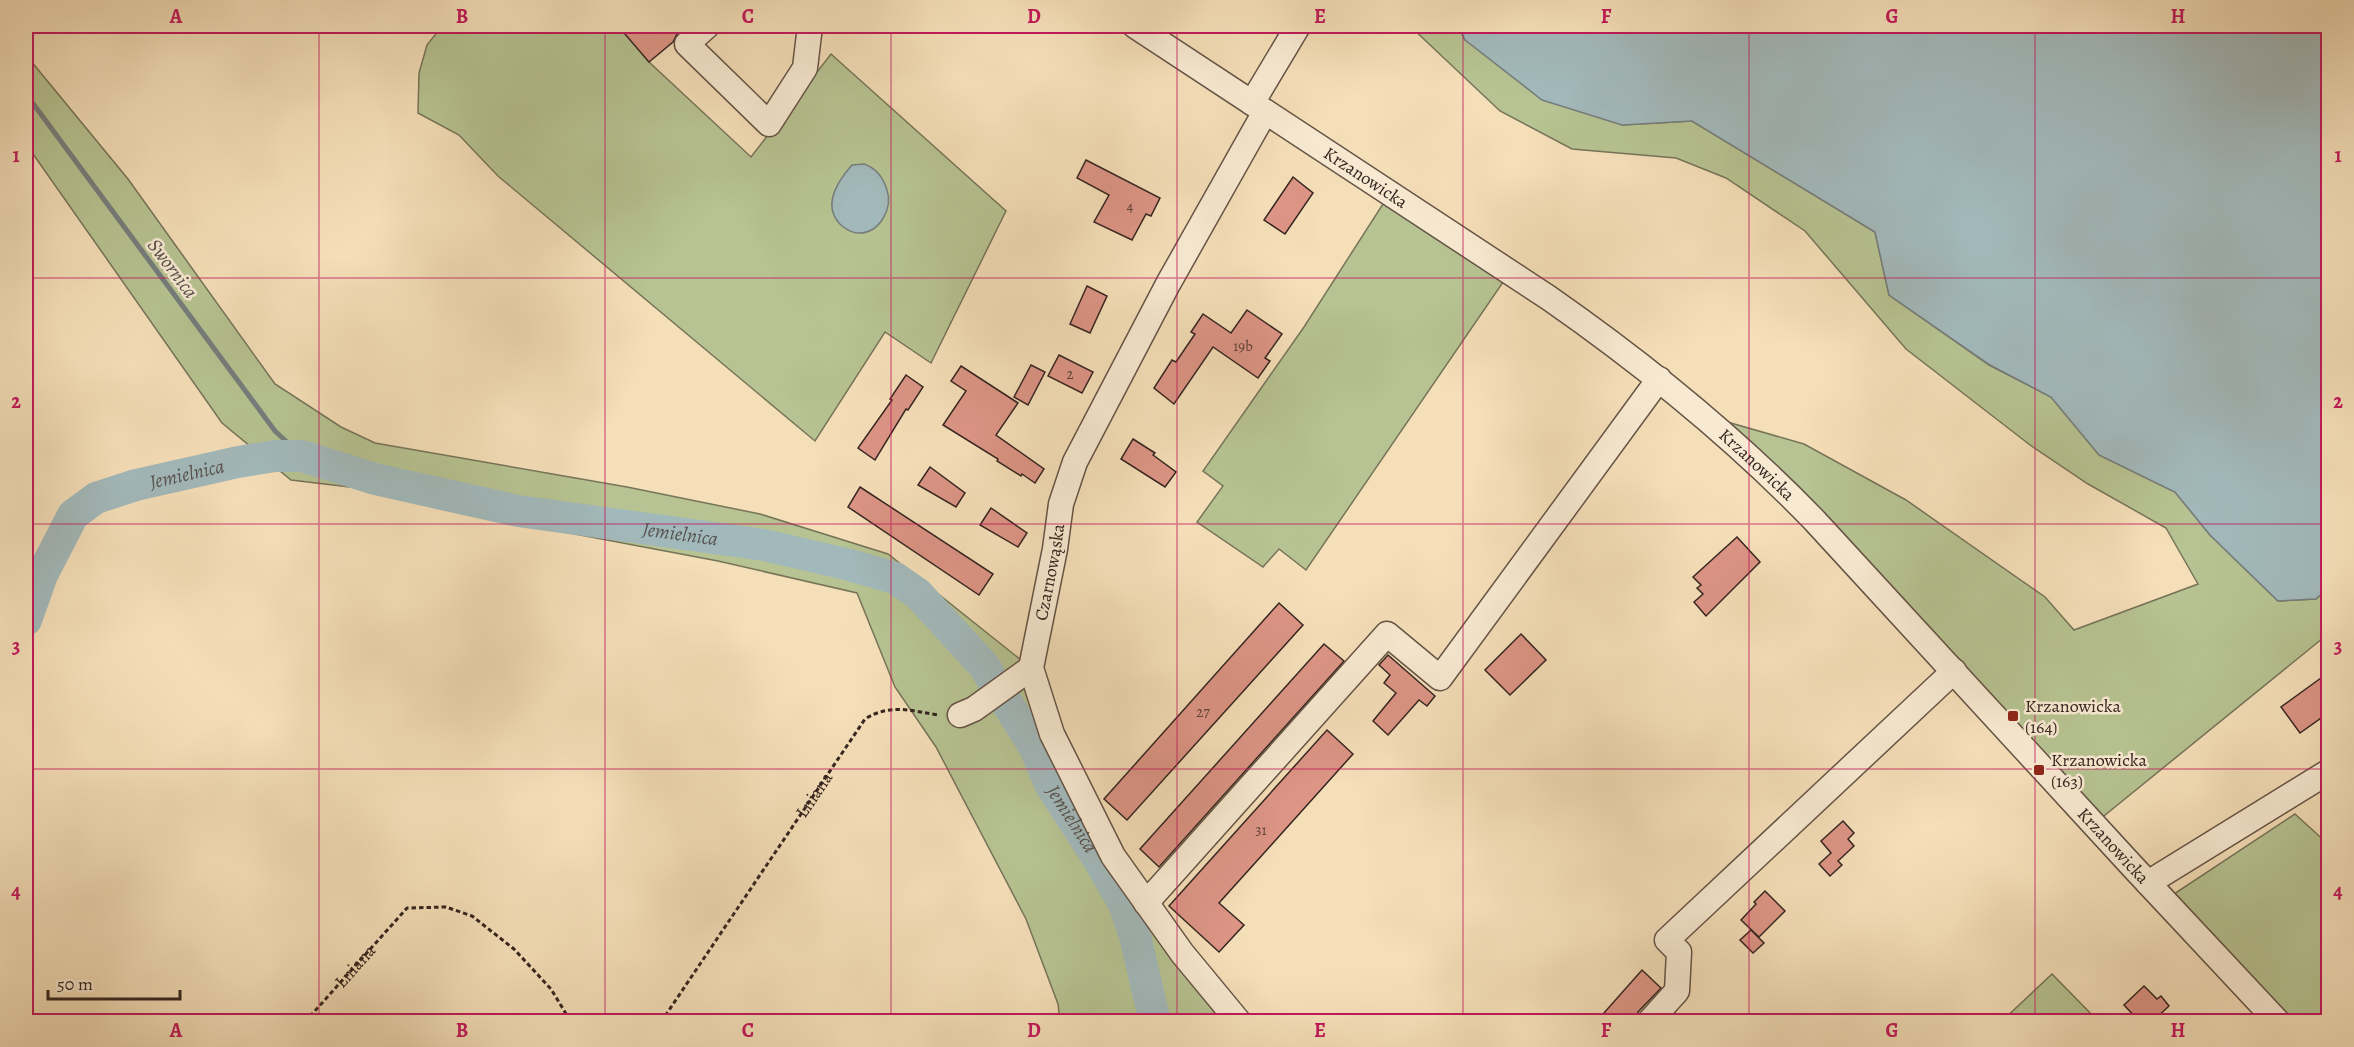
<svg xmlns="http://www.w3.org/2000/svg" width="2354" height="1047" font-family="Alegreya,serif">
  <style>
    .green { fill: #b7c392; stroke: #767459; stroke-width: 1.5 }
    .water { fill: #a2b9bb; stroke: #767e7d; stroke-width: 1.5 }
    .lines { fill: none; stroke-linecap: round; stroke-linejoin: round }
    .stream { stroke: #767e7d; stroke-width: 5 }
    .river { stroke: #a2b9bb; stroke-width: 32 }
    .building { fill: #dd9586; stroke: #352520; stroke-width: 1.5 }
    .minor-casing { stroke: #655446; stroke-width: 27 }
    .path { stroke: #352520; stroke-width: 3; stroke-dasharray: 4.5 3; stroke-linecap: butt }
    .minor { stroke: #f8ead2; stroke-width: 24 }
    .grid { fill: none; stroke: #c2185b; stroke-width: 1.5; stroke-opacity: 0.55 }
    .poi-dot { fill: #8f2418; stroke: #f8ead2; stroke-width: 2 }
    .labels { text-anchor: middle; stroke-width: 5; stroke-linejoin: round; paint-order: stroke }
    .number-label { font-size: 15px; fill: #5f413a }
    .street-label { font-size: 18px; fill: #352520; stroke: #f8ead2 }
    .poi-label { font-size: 18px; fill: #352520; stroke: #f8ead2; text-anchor: start }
    .water-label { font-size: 20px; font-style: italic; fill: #56514e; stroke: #f8ead2 }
    .neatline { fill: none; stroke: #c2185b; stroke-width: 2 }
    .grid-label { font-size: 20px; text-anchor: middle; font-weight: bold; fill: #c2185b }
  </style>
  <rect width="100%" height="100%" fill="#f5dfb9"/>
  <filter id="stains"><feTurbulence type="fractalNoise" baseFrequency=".00333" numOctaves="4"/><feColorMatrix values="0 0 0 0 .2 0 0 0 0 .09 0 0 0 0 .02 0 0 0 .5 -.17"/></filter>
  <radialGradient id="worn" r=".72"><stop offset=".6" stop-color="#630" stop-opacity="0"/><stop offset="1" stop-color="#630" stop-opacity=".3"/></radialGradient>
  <g class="green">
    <path d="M442 26H624L621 28 649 62 751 157 831 54 1006 211 931 363 885 332 815 441 498 176 459 135 418 113 419 73 427 45Z"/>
    <path d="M1410 26H1458L1465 40 1622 125 1692 121 1875 232 1889 295 1989 365 2051 397 2099 455 2175 492 2210 535 2278 601 2316 599 2328 588V634L2094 824 1703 415 1804 444 1906 500 2045 597 2074 630 2198 584 2166 528 2088 484 2030 445 1906 349 1805 231 1726 178 1676 158 1572 149 1500 111Z"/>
    <path d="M26 55 128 179 275 384 341 427 375 443 627 487 760 514 888 554 1031 668 1113 856 1239 1021H1060L1058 1004 1026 919 936 747 895 687 857 593 718 561 538 527 375 490 291 480 222 423 26 144Z"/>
    <path d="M1390 193 1510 272 1306 570 1279 549 1263 567 1197 522 1223 486 1203 471 1304 327Z"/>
    <path d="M2295 814 2328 844V1021H2278L2165 900Z"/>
    <path d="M2052 974 2098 1021H2002Z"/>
  </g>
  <g class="water">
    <path d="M1458 26H2328V588L2316 599 2278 601 2210 535 2175 492 2099 455 2051 397 1990 365 1889 295 1875 232 1692 121 1622 125 1542 100 1465 40Z"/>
    <path d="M864 164C876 168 883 177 887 190 893 208 880 233 859 233 853 233 847 230 842 226 821 207 837 182 852 165Z"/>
  </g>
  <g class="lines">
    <path class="stream" d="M26 94 275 431 302 456"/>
    <path class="river" id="s1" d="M26 620 42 575 73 515 96 498 136 485 238 462 275 456H302L375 479 518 511 764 545 846 564 895 578 918 594 984 666 1035 748 1050 784 1099 860 1124 904 1135 936 1155 1022"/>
  </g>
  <g class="building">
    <path d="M618 26H686L677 34 673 42 649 62Z"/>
    <path d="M1086 160 1160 198 1151 216 1146 214 1132 240 1094 222 1109 195 1077 178Z"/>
    <path d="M1293 177 1313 193 1285 234 1264 220Z"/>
    <path d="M1087 286 1107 296 1090 333 1070 324Z"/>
    <path d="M1247 310 1282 334 1265 358 1270 361 1258 378 1213 347 1174 404 1154 388 1172 360 1176 362 1195 334 1191 332 1203 314 1231 333Z"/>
    <path d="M1059 355 1093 372 1082 393 1048 376Z"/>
    <path d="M1031 365 1045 372 1028 405 1014 397Z"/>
    <path d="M961 366 1018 403 996 435 1044 469 1035 483 1022 474 1021 476 997 461 998 459 943 425 966 391 951 381Z"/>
    <path d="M906 375 923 387 908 410 906 409 875 460 858 448 892 400 890 399Z"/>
    <path d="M1133 439 1155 453 1153 455 1176 472 1165 487 1121 459Z"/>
    <path d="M930 467 965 493 956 507 918 485Z"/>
    <path d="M860 487 993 574 979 595 848 507Z"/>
    <path d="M991 508 1027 533 1018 547 980 525Z"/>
    <path d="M1737 537 1760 562 1706 616 1694 602 1703 594 1697 588 1701 585 1693 577Z"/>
    <path d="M1279 603 1303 625 1127 820 1104 799Z"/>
    <path d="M1521 634 1546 660 1510 695 1485 670Z"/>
    <path d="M1324 644 1344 661 1159 867 1140 849Z"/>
    <path d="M1388 655 1435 696 1427 706 1419 700 1388 735 1373 721 1396 693 1384 683 1390 675 1379 665Z"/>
    <path d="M2321 678 2328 689V713L2300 733 2281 707Z"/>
    <path d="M1327 730 1353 754 1219 903 1244 925 1219 952 1169 906Z"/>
    <path d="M1843 821 1854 833 1848 839 1854 846 1838 861 1842 865 1830 876 1819 864 1831 853 1821 841Z"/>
    <path d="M1765 891 1785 911 1759 937 1741 920 1756 904 1754 902Z"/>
    <path d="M1751 930 1764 943 1753 953 1740 940Z"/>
    <path d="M1642 970 1661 988 1638 1012 1635 1022H1596Z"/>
    <path d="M2144 986 2157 999 2161 996 2169 1006 2152 1022H2140L2124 1005Z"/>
  </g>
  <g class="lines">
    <defs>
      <g id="minor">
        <path d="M707 26 687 44 769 124 805 68 810 26"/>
        <path id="s4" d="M1135 26 1549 298C1645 365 1734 437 1815 521L2133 867 2278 1022"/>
        <path d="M1252 103 1298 26"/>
        <path d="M960 715 974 709 1031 668"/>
        <path d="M2148 883 2328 772"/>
        <path d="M1146 903 1387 634 1440 678 1659 379"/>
        <path id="s5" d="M1239 1022 1182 953 1113 856 1052 734 1031 668 1055 549 1061 504 1075 462 1168 284 1265 112"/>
        <path d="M1649 1022 1677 991 1679 952 1667 940 1954 671"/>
      </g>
    </defs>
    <use href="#minor" class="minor-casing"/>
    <g class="path">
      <path id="s2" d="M305 1022 407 908 446 907 472 916 514 949 551 989 571 1022"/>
      <path id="s3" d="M661 1022 865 719C891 703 911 711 939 715"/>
    </g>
    <use href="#minor" class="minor"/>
  </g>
  <path class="grid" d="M319 26V1022M605 26V1022M891 26V1022M1177 26V1022M1463 26V1022M1749 26V1022M2035 26V1022M26 278H2328M26 524H2328M26 769H2328"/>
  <g class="poi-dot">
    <rect x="2007" y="710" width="12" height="12" rx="3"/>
    <rect x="2033" y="764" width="12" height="12" rx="3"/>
  </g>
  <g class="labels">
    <g class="number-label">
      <text x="1130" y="211">4</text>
      <text x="1243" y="351">19b</text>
      <text x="1070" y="379">2</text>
      <text x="1203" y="717">27</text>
      <text x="1261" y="835">31</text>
    </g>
    <g class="street-label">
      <text dy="6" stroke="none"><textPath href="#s4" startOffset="276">Krzanowicka</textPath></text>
      <text dy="6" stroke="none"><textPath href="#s4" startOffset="762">Krzanowicka</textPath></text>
      <text dy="6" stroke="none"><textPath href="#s5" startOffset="512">Czarnowąska</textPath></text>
      <text dy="6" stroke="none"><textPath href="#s3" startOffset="274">Lniana</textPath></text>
      <text dy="6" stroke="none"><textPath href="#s4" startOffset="1284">Krzanowicka</textPath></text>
      <text dy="6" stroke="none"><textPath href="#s2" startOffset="75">Lniana</textPath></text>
    </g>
    <g class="poi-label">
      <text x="2025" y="712">Krzanowicka<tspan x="2025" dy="21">(164)</tspan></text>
      <text x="2051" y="766">Krzanowicka<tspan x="2051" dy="21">(163)</tspan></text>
    </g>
    <g class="water-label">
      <text transform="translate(173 268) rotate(53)" y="7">Swornica</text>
      <text dy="7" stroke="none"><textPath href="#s1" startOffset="238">Jemielnica</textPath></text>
      <text dy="7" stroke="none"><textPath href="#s1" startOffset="742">Jemielnica</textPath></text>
      <text dy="7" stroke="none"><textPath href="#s1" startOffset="1264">Jemielnica</textPath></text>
    </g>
  </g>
  <rect width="2354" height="1047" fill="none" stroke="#f5dfb9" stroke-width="66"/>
  <path d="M48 990v9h132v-9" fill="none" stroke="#352520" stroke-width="3"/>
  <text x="57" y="990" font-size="18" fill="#352520" stroke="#f8ead2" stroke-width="4.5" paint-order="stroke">50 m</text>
  <rect x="33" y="33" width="2288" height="981" class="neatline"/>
  <g class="grid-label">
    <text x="176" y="23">A</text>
    <text x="462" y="23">B</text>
    <text x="748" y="23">C</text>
    <text x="1034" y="23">D</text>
    <text x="1320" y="23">E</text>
    <text x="1606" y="23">F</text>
    <text x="1892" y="23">G</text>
    <text x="2178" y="23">H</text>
    <text x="16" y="162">1</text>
    <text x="2338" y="162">1</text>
    <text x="16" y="408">2</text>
    <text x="2338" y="408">2</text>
    <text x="16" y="653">3</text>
    <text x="2338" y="653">3</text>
    <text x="16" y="898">4</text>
    <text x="2338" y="898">4</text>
    <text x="176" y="1037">A</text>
    <text x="462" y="1037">B</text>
    <text x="748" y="1037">C</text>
    <text x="1034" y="1037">D</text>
    <text x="1320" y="1037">E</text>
    <text x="1606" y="1037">F</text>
    <text x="1892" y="1037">G</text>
    <text x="2178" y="1037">H</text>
  </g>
  <rect width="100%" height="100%" filter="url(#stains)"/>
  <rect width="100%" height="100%" fill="url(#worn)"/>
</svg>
